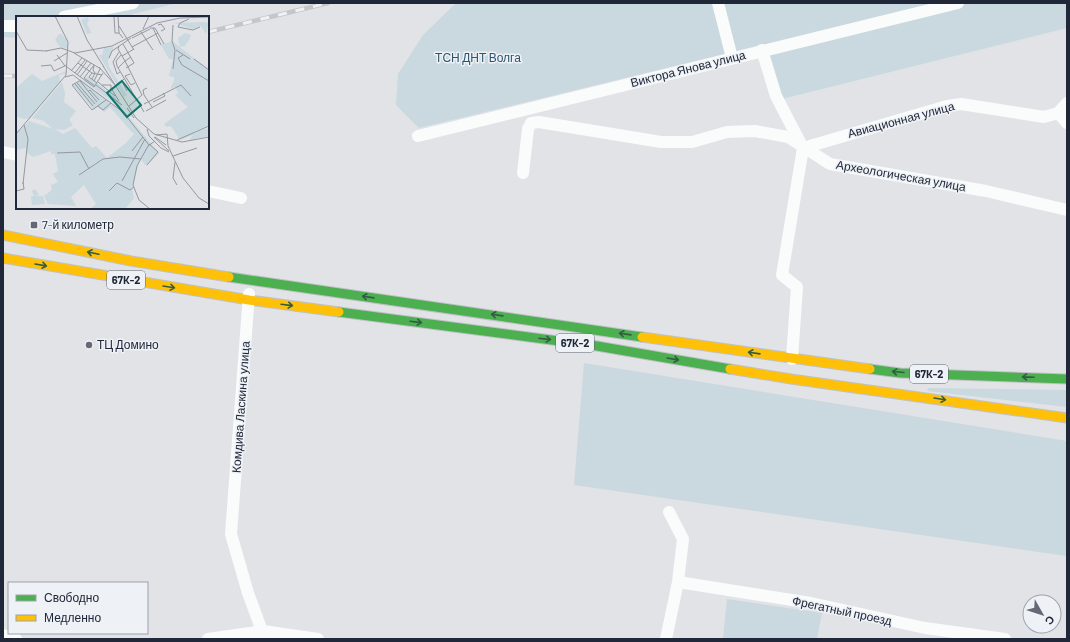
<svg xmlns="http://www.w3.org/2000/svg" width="1070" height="642" font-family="Barlow,sans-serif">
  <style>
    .green { fill: #cad9df }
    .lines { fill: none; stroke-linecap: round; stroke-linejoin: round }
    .fast-casing { stroke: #c0c1c7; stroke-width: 11 }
    .slow-casing { stroke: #c0c1c7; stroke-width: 11 }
    .street { stroke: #fafbfb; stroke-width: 12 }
    .fast { stroke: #4caf50; stroke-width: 9 }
    .slow { stroke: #ffc107; stroke-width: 9 }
    .rail-casing { stroke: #c5c6c9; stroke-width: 4.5 }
    .rail { stroke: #eef2f6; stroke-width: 3; stroke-dasharray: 9; stroke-linecap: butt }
    .oneway { stroke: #325d42 }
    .poi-dot { fill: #646975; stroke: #eef2f6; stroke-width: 1.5 }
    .labels { text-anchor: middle; stroke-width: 3; stroke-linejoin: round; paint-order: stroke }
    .shield { fill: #eef2f6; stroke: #5e6471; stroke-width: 1 }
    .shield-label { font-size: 11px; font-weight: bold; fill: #202738 }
    .park-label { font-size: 12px; fill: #2c546d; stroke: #eef2f6 }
    .street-label { font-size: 12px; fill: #202738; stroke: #eef2f6 }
    .poi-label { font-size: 12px; fill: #202738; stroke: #eef2f6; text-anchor: start }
    .inset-road { fill: none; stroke: #9498a0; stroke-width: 1 }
    .view { fill: #0f766e; fill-opacity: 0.15; stroke: #0f766e; stroke-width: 2 }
    .inset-edge { fill: none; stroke: #202738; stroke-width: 2 }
  </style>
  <rect width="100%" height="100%" fill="#e1e3e6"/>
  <g class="green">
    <path d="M3 3H177L122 17H17V38L3 37Z"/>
    <path d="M456 3H1067V28L782 99 765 44 419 128 396 105 398 74 423 35Z"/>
    <path d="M584 363 1067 441V556L574 485Z"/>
    <path d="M928 388 1067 390V407L927 391Z"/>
    <path d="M727 599 822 613 817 639H723Z"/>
  </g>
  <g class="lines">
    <defs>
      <g id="fast">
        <path d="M229 277 642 337"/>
        <path d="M339 312 597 346 730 369"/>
        <path d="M870 369 900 373 1067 379"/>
      </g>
      <g id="slow">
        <path d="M3 235 131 261 229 277"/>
        <path d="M3 258 249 300 339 312"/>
        <path d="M642 337 870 369"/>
        <path d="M730 369 791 379 1067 418"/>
      </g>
    </defs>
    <use href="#fast" class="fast-casing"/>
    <use href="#slow" class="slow-casing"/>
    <g class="street">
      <path d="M718 3 732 58"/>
      <path d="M64 17 133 3"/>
      <path d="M3 26H17"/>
      <path d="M762 50 776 96 803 148 782 275 797 287 792 359"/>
      <path d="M1058 113 1067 123"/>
      <path d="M418 136 958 3"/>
      <path d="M803 148 947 106 961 104 1044 117 1058 113 1067 103"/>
      <path d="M3 152 17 155"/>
      <path d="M523 173 528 129 531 123 539 122 661 142H692L727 132 755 131 788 137 830 164 986 191 1067 210"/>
      <path d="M208 191 241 198"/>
      <path d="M249 294 231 534 248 593 265 639"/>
      <path d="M678 582 811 603 925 628 1005 639"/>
      <path d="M3 635 16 639"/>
      <path d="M208 639 263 631 318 639"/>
      <path d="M666 639 678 582 683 539 669 512"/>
    </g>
    <use href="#fast" class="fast"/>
    <use href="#slow" class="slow"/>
    <defs>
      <g id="rail">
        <path d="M208 32 328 3"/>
        <path d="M3 76H17"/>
      </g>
    </defs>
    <use href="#rail" class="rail-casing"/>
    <use href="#rail" class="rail"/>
  </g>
  <defs><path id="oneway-shaft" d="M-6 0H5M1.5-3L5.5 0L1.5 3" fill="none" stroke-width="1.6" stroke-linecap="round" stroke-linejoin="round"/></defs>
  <g class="oneway">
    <use href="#oneway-shaft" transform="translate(93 253) rotate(-168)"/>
    <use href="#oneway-shaft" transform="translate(41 265) rotate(10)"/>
    <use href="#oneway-shaft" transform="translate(169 287) rotate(9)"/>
    <use href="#oneway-shaft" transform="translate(368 297) rotate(-172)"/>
    <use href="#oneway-shaft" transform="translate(287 305) rotate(7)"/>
    <use href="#oneway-shaft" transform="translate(497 315) rotate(-172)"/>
    <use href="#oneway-shaft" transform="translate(416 322) rotate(7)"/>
    <use href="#oneway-shaft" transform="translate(625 334) rotate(-172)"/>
    <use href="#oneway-shaft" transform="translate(545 339) rotate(7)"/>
    <use href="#oneway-shaft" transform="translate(754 353) rotate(-172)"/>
    <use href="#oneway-shaft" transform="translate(673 359) rotate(10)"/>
    <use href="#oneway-shaft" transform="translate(898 372) rotate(-175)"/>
    <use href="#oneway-shaft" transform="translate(1028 377) rotate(-178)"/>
    <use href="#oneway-shaft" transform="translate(940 399) rotate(9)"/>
  </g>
  <g class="poi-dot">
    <rect x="30" y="221" width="8" height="8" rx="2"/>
    <circle cx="89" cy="345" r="4"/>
  </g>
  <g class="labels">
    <g class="shield">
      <rect x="107" y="271" width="38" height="18" rx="3"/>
      <rect x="556" y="334" width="38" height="18" rx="3"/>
      <rect x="910" y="365" width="38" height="18" rx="3"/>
    </g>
    <g class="shield-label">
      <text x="126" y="284">67К-2</text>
      <text x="575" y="347">67К-2</text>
      <text x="929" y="378">67К-2</text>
    </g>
    <g class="park-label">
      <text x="478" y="62">ТСН ДНТ Волга</text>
    </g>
    <g class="street-label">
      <text transform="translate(688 69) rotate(-14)" y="4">Виктора Янова улица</text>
      <text transform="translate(901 120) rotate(-15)" y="4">Авиационная улица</text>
      <text transform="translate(901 176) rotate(10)" y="4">Археологическая улица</text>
      <text transform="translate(241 407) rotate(-86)" y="4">Комдива Ласкина улица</text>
      <text transform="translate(842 611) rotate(12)" y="4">Фрегатный проезд</text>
    </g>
    <g class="poi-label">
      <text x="42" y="229">7-й километр</text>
      <text x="97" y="349">ТЦ Домино</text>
    </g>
  </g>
  <g transform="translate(16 16)">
    <rect width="193" height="193" fill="#e1e3e6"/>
    <path d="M72 1V4L74 3 71 8 75 16H77L71 18 65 4ZM188 6 193 7 190 18 185 10 177 13 158 7ZM169 17 175 19 174 22 169 30 164 31 162 22ZM43 18H45L51 24 52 33 44 31 39 24ZM156 25 193 54V77L190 79 193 78V110L179 115 178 119 181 115 193 112V120L173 124 177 119 164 124 155 110 150 111 148 108 172 91 159 79 162 77 159 71 154 73 158 65V61L153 60 157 43H153L145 29ZM98 31 92 45 93 51 111 79 108 81 83 39H86L88 32ZM50 55 49 58 43 59 44 66 14 102 8 103 0 100V72L16 58 26 65ZM72 60 99 81 106 90H102L68 65ZM65 64 111 99 143 137 130 150 125 143 122 148 116 173 118 182 109 193H74L80 188 68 169 55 181 60 190 32 188 28 180 36 174 35 169 42 166 37 158 42 155 39 138H35V135L17 141 11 137 10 132 0 134V114L3 115 13 105 37 113 28 105 16 102 46 66 49 77 48 86 60 95 53 104 57 109 48 114 39 113 47 118 59 112 76 132 80 130 91 142 110 127 118 118 115 115 94 91 88 96 82 91 78 94 57 69ZM19 173 23 179 19 180H27L29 188 16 189 15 180H18L16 175Z" fill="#cad9df"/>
    <path class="inset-road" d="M61 0 71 24 88 51M98 0 99 17H103M102 0 103 17 107 22M173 3 164 7 162 11 177 14 184 11M142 9 145 8 149 13 145 15M157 9 156 25 159 34M103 10 118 34M134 12H139L148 28M137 12 145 29M127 13 133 0M0 15 11 34 31 35M125 16 137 34M116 22 134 13M107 28 118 47 110 52M103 30 102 33 109 45 115 41M116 31 142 17M160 34 174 43M30 35 45 32 59 37 96 30 141 7 164 2 193 1M103 36 97 46 101 58 104 56M58 37 85 53M41 39 49 50M105 39 100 45 101 50 128 96M167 39 162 42 166 49 193 65M106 40 118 33M93 42 96 35 115 22M178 43 193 54M38 45 51 37M62 47 76 57 86 59M25 50 35 49 38 55 51 49M87 50 120 102 138 118 166 126 193 121M51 51 78 71 87 57M83 51 99 69M102 52 109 45 126 79M157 53 159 34M55 55 66 42M59 57 69 44M76 57 73 61 81 67M114 58 109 60 115 69 119 67M61 59 71 45M49 61 57 59 107 96 133 129M64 61 75 47M68 62 78 49M68 62 79 70M76 63 79 57 77 54 78 50M108 63 106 65 111 75M65 64 56 69 76 94 90 84M64 65 81 86M78 65 84 53M82 66 99 80M61 67 79 88M59 68 77 90M80 69 106 89M86 69H95V73M95 72 103 85M131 72 127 74 128 79 136 91M72 76 74 74 83 84M137 86 149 80 147 77M128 88 165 69 175 80M82 90 87 94 95 87M113 90 126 79M111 92 118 102M130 95 150 84M131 113 133 120 145 132 153 136M0 118 50 59 52 26 39 0M140 119 151 118 152 130 167 162 183 182 193 188M138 121 153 135M139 121 150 129M161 124 193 110M116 135 127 121M41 137 64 136 73 153M157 140 181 132M159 146 157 162 161 169M131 149 142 136 133 128M63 159 87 143 104 141 125 143M106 165 129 123M7 168 12 123 8 109M0 175 8 173 7 166M93 175 101 167 114 174 118 171M134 193 123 184 117 169 121 150 132 130 139 125"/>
    <path class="view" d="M106 65 125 89 111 101 91 77Z"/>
    <rect width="193" height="193" class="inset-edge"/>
  </g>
  <rect width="1070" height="642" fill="none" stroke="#202738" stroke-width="8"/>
  <rect x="8" y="582" width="140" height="52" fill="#eef2f6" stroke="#9ca1aa"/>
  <rect x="16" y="595" width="20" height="6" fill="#4caf50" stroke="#9ca1aa"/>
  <text x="44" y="602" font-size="12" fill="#202738">Свободно</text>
  <rect x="16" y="615" width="20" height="6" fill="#ffc107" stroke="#9ca1aa"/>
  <text x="44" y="622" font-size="12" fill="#202738">Медленно</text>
  <g transform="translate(1042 614) rotate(129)"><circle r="19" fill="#eef2f6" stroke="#9ca1aa"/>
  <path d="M0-3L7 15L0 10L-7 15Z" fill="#646975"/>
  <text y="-6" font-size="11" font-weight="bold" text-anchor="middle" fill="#202738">С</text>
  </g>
</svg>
